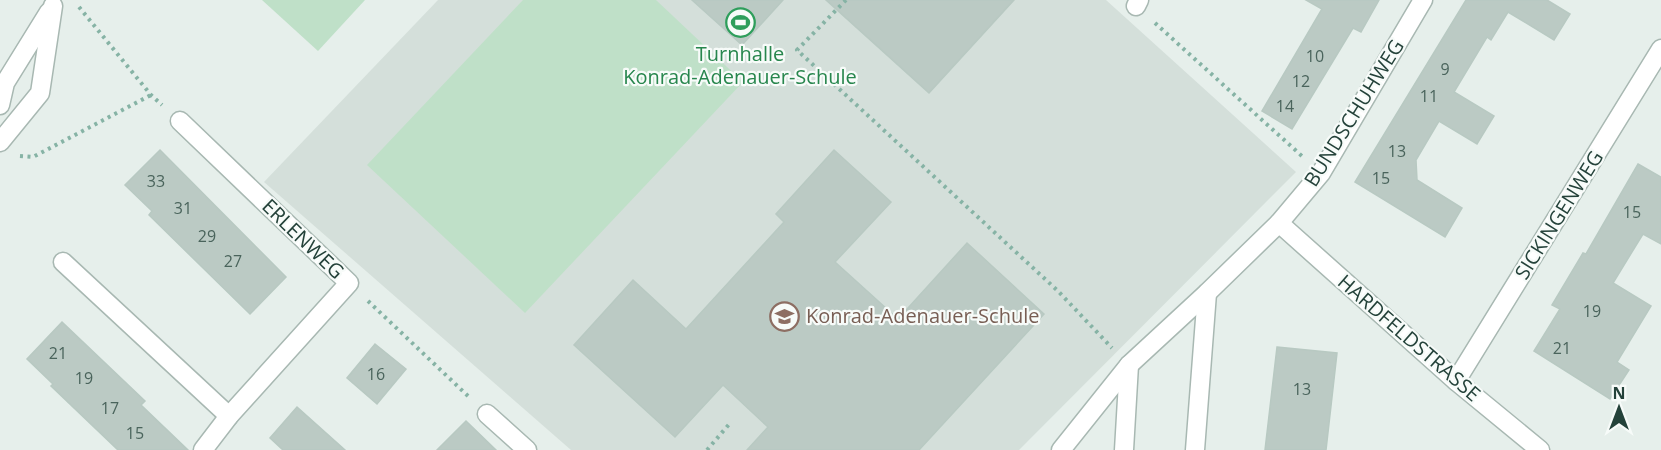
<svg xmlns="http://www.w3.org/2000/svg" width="1661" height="450" font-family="'Open Sans',sans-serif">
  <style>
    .built { fill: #d4dfda }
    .green { fill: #bfe0c8 }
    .building { fill: #bbcac4; stroke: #b8c9c2; stroke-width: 1.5 }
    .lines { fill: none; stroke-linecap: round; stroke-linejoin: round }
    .minor-casing { stroke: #a8b8b2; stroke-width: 21 }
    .path { stroke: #86b3a5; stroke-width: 4; stroke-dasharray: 3 4.5; stroke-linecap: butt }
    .minor { stroke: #fff; stroke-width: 18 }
    .labels { text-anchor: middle; stroke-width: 4.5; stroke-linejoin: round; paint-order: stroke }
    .number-label { font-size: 16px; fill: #4a645c }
    .leisure-label { font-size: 20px; fill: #27864d; stroke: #f7fbf9 }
    .street-label { font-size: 20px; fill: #24423a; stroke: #f7fbf9 }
    .education-label { font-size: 20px; fill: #785e54; stroke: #f7fbf9; text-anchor: start }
  </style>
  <rect width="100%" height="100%" fill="#e6efeb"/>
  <path class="built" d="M438 0H1106L1296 172 1019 450H571L264 182Z"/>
  <g class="green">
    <path d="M262 0H365L318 51Z"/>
    <path d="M523 0H656L743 82 525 313 367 165Z"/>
  </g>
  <g class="building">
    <path d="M692 0H783L742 45Z"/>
    <path d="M826 0H1014L929 93Z"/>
    <path d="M1306 0H1379L1361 32 1353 28 1292 129 1262 111 1322 9Z"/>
    <path d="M1466 0H1547L1570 14 1554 40 1508 12 1491 40 1487 37 1454 92 1494 116 1477 144 1439 121 1416 160 1417 180 1462 208 1445 237 1355 182Z"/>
    <path d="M160 150 286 277 250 314 149 215 152 211 125 185Z"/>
    <path d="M834 150 891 202 835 262 898 319 967 243 1044 314 919 450H747L768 427 723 385 675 437 574 345 633 280 686 329 784 222 776 214Z"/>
    <path d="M1638 164 1661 177V244L1643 234 1613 283 1651 306 1617 362 1629 370 1610 399 1534 351 1560 309 1552 305 1583 253 1586 254Z"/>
    <path d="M62 322 145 401 141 405 188 450H118L51 386 53 384 27 359Z"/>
    <path d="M375 344 406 369 377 404 347 378Z"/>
    <path d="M1277 347 1337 353 1326 450H1265Z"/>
    <path d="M297 407 345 450H283L270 438Z"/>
    <path d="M466 421 496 450H437Z"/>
  </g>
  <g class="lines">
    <defs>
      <g id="minor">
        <path d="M1136 6 1139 0"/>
        <path d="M0 105 5 83 49 12"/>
        <path d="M180 121 349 283 229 416 203 450"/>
        <path d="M0 142 40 93 53 6"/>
        <path d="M1279 223 1456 381 1540 450"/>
        <path d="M63 262 229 416"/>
        <path d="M1456 381 1661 49"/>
        <path d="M487 414 527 450"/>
        <path d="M1061 450 1129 365 1207 293 1279 223 1321 173 1423 0"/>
        <path d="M1124 450 1129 365"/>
        <path d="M1195 450 1207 293"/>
      </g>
    </defs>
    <use href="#minor" class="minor-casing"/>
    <g class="path">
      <path d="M846 0 797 50 1058 291 1112 348"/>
      <path d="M79 7 151 95 162 105"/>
      <path d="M1155 23 1303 157"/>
      <path d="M20 156 33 157 151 95"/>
      <path d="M368 301 469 397"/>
      <path d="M707 450 731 422"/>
    </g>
    <use href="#minor" class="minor"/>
  </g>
  <defs>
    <symbol id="stadium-ring" viewBox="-11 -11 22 22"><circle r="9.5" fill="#f7fbf9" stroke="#2e9e5b" stroke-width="1.5"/><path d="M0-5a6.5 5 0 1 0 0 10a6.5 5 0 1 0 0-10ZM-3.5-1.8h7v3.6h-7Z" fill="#2e9e5b"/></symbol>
    <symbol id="school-ring" viewBox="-11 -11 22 22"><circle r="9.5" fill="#f7fbf9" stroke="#8d6e63" stroke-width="1.5"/><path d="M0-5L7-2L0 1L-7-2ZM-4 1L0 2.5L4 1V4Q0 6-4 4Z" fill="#8d6e63"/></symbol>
  </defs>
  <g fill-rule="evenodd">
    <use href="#stadium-ring" x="724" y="6" width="33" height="33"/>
    <use href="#school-ring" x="768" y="300" width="33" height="33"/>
  </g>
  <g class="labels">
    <g class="number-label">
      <text x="1315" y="62">10</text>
      <text x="1445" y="75">9</text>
      <text x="1301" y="87">12</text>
      <text x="1429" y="102">11</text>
      <text x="1285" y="112">14</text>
      <text x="1397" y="157">13</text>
      <text x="1381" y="184">15</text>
      <text x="156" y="187">33</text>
      <text x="183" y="214">31</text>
      <text x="1632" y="218">15</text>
      <text x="207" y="242">29</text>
      <text x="233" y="267">27</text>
      <text x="1592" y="317">19</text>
      <text x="1562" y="354">21</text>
      <text x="58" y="359">21</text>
      <text x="376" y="380">16</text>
      <text x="84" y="384">19</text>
      <text x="1302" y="395">13</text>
      <text x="110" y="414">17</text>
      <text x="135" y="439">15</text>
    </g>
    <g class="leisure-label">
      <text x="740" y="61">Turnhalle<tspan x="740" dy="23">Konrad-Adenauer-Schule</tspan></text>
    </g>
    <g class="street-label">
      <text transform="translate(1354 113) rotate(-58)" y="7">BUNDSCHUHWEG</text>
      <text transform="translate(1559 215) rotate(-58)" y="7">SICKINGENWEG</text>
      <text transform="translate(303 239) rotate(44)" y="7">ERLENWEG</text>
      <text transform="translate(1409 338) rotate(41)" y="7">HARDFELDSTRASSE</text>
    </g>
    <g class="education-label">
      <text x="806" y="323">Konrad-Adenauer-Schule</text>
    </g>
  </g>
  <g transform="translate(1619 408)" stroke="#f7fbf9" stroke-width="4.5" paint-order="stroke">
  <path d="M0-4.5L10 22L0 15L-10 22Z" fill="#24423a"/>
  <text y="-9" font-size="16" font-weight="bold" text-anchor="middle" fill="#24423a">N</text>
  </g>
</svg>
